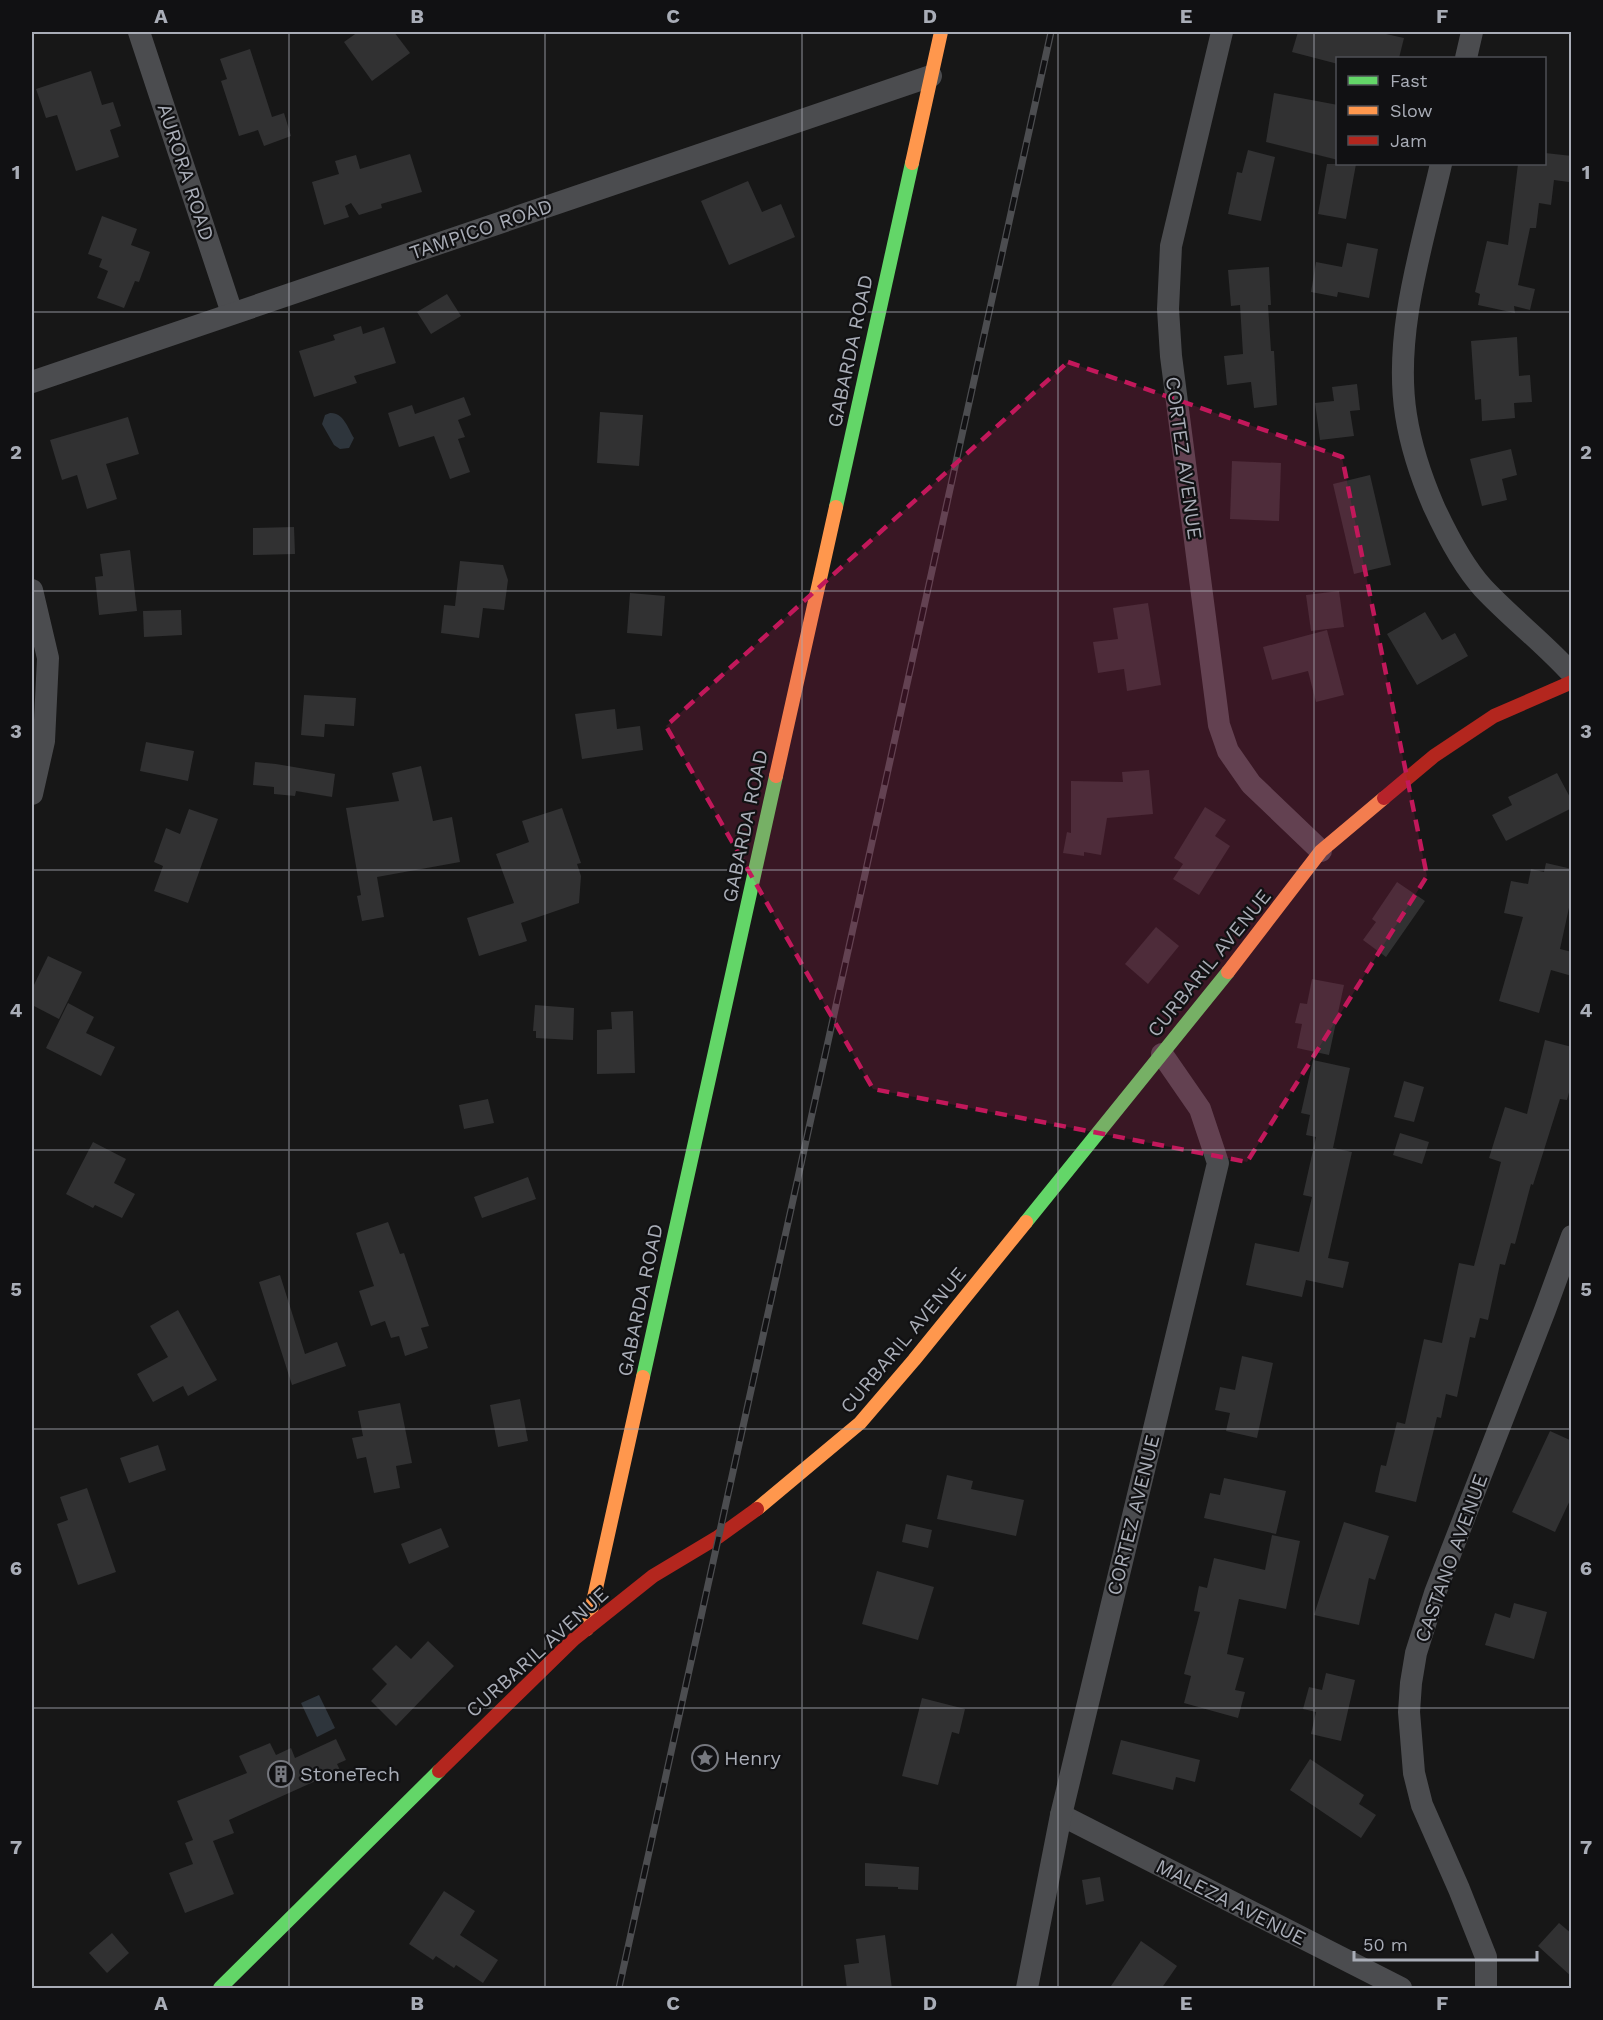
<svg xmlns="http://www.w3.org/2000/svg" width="1603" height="2020" font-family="'Work Sans',sans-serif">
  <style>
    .water { fill: #2e353c }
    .building { fill: #313132 }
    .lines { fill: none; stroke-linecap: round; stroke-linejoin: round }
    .street { stroke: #4b4c4f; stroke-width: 22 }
    .fast { stroke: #63d668; stroke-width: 14 }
    .slow { stroke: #ff974d; stroke-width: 14 }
    .jam { stroke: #b3261e; stroke-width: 14 }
    .rail-casing { stroke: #4c4d50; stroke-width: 7 }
    .rail { stroke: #111113; stroke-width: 4.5; stroke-dasharray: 14; stroke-linecap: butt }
    .marked { fill: #c2185b; fill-opacity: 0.2; stroke: #c2185b; stroke-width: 4.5; stroke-dasharray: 12 8; stroke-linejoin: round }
    .grid { fill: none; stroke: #a9adb7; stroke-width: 1.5; stroke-opacity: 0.55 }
    .labels { text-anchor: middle; stroke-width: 4.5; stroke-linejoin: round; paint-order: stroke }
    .street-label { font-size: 20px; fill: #a9adb7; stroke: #111113 }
    .poi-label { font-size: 20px; fill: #a9adb7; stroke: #111113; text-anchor: start }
    .neatline { fill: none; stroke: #a9adb7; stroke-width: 2 }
    .grid-label { font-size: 20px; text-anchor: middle; font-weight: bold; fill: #a9adb7 }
  </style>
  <rect width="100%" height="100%" fill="#171717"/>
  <g class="water">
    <path d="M330 413C343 412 348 428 354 438L349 448 340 449 334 445 322 424 325 415Z"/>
    <path d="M319 1695 335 1728 317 1737 301 1703Z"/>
  </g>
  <g class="building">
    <path d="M358 32H394L410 53 372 81 344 42Z"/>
    <path d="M1298 32H1377L1404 38 1399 58H1338V64L1292 52Z"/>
    <path d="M250 49 272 117 284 113 291 136 264 146 258 130 239 136 221 81 227 79 220 59Z"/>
    <path d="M91 71 102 105 113 102 121 126 110 130 119 157 76 171 57 115 46 118 36 89Z"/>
    <path d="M1274 93 1338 105V160L1266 142Z"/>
    <path d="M1248 150 1275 157 1261 221 1228 214 1237 172 1242 173Z"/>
    <path d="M1545 153 1572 156V163L1569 182 1554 180 1551 205 1539 203 1536 228H1530L1518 285 1535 289 1530 310 1514 306 1515 313 1478 305 1480 294 1475 292 1487 241 1508 245 1518 164H1545Z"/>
    <path d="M410 154 422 192 381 204 382 208 359 215 351 203 345 206 349 217 324 225 312 182 339 174 335 161 356 155 360 169Z"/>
    <path d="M1327 164H1356L1346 219 1318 214Z"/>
    <path d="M748 181 762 212 781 204 795 237 729 265 701 201Z"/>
    <path d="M102 216 137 229 131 245 150 252 139 282 135 281 124 308 97 298 108 271 99 267 102 259 88 254Z"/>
    <path d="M1347 243 1378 249 1369 298 1338 292 1337 297 1311 292 1316 262 1342 267Z"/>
    <path d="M1269 267 1271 305H1268L1271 351H1274L1277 405 1254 408 1251 382 1227 385 1224 356 1243 354 1240 305 1231 306 1228 270Z"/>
    <path d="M447 294 461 316 431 334 417 312Z"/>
    <path d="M361 326 363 334 384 327 396 363 354 376 357 383 314 397 299 351 335 340 333 335Z"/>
    <path d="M1517 337 1519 376 1530 375 1532 402 1514 403 1515 418 1482 421 1481 399 1475 400 1471 341Z"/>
    <path d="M1357 384 1360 410 1350 411 1354 436 1320 440 1315 403 1334 401 1332 387Z"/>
    <path d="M464 397 471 415 458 420 465 437 458 439 470 472 450 479 434 436 399 447 388 413 412 405 415 414Z"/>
    <path d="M600 412 643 415 639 466 597 463Z"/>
    <path d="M128 417 139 454 106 464 117 499 87 509 77 475 62 480 50 440Z"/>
    <path d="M1511 449 1517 475 1502 479 1507 500 1482 506 1470 459Z"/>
    <path d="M1232 461 1281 463 1279 521 1230 519Z"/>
    <path d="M1370 475 1391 565 1354 574 1333 484Z"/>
    <path d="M294 527 295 554 253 555V528Z"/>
    <path d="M130 550 137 611 99 615 95 577 103 576 100 554Z"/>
    <path d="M460 561 503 565 508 580 504 610 483 608 479 638 441 633 444 605 455 606Z"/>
    <path d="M1339 591 1344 627 1311 631 1306 595Z"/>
    <path d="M630 593 665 596 662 636 627 633Z"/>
    <path d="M1148 603 1161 685 1127 691 1124 669 1098 673 1093 642 1118 639 1113 608Z"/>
    <path d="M181 610 182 635 144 637 143 611Z"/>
    <path d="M1425 612 1442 640 1455 633 1468 656 1417 685 1387 634Z"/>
    <path d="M1327 630 1344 695 1316 702 1308 671 1272 680 1263 647Z"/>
    <path d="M304 695 356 698 354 726 325 724 324 737 301 735Z"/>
    <path d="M615 709 617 729 640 726 643 750 582 759 575 714Z"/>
    <path d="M146 742 194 751 188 781 140 771Z"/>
    <path d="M255 762 276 764 335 774 332 797 296 791 295 796 274 794V787L253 785Z"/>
    <path d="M421 766 433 821 452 817 460 862 377 877 384 917 362 921 357 896 361 895 346 808 399 801 392 773Z"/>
    <path d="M1149 770 1153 814 1107 818 1101 855 1084 852V856L1063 853 1067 832 1071 833V781L1123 782 1122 772Z"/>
    <path d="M1557 773 1572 801V808L1506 841 1492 815 1512 805 1508 797Z"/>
    <path d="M1205 807 1226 820 1215 836 1230 846 1199 895 1173 879 1183 864 1174 858Z"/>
    <path d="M562 808 581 863 577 864 581 876 579 903 521 923 527 941 479 956 467 918 514 903 496 854 529 842 522 821Z"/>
    <path d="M189 809 218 819 188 903 154 891 163 866 154 862 166 828 180 834Z"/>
    <path d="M1546 863 1572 869V894L1560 949 1572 952V976L1551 970 1539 1013 1499 1001 1523 917 1504 913 1511 881 1528 884 1531 869 1544 872Z"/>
    <path d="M1397 882 1425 901 1386 957 1363 940 1376 922 1372 919Z"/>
    <path d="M1156 927 1179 946 1148 984 1125 964Z"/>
    <path d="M48 956 82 972 59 1019 32 1005V989Z"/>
    <path d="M1312 979 1344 985 1329 1055 1297 1048 1302 1024 1295 1023 1300 1003 1307 1004Z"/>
    <path d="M68 1003 94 1017 86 1033 115 1047 101 1076 46 1048Z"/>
    <path d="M535 1005 574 1008 573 1040 536 1038V1031H533Z"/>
    <path d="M633 1011 635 1073 597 1074V1030L612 1029 611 1012Z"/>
    <path d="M1545 1040 1572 1047V1081L1567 1100 1560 1099 1533 1185 1531 1184 1515 1244 1511 1243 1505 1265 1500 1264 1488 1320 1480 1318 1475 1338 1470 1337 1457 1397 1446 1394 1441 1418 1437 1417 1416 1502 1375 1492 1381 1465 1386 1466 1397 1422 1405 1424 1424 1339 1442 1343 1459 1263 1474 1266 1501 1162 1489 1158 1505 1107 1527 1114Z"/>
    <path d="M1313 1060 1350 1068 1333 1148 1352 1152 1328 1258 1349 1262 1343 1288 1306 1280 1302 1297 1246 1285 1255 1243 1299 1252 1312 1197 1303 1195 1316 1137 1306 1135 1310 1115 1301 1113Z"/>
    <path d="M1404 1081 1424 1087 1414 1122 1394 1117Z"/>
    <path d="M488 1099 494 1123 464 1129 459 1105Z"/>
    <path d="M1400 1133 1429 1142 1422 1164 1393 1155Z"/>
    <path d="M93 1142 126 1159 114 1183 135 1194 122 1218 95 1205 93 1208 66 1194Z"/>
    <path d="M528 1177 536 1199 482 1218 474 1197Z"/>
    <path d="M388 1222 400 1254 404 1253 429 1326 421 1328 428 1348 405 1356 399 1336 391 1338 385 1321 371 1326 359 1291 374 1286 356 1233Z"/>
    <path d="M280 1275 305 1354 337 1342 346 1366 292 1385 259 1282Z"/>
    <path d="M178 1310 217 1380 188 1396 183 1386 153 1402 137 1374 168 1357 150 1326Z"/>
    <path d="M1242 1356 1273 1363 1257 1438 1226 1431 1230 1413 1215 1410 1220 1387 1235 1390Z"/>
    <path d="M520 1399 528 1441 498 1447 490 1405Z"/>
    <path d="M400 1403 412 1463 396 1466 400 1488 374 1493 366 1457 357 1459 352 1438 363 1436 358 1411Z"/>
    <path d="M1550 1431 1572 1441V1496L1555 1532 1512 1512Z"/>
    <path d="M158 1445 166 1470 129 1483 120 1458Z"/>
    <path d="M947 1475 973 1481 971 1489 1024 1500 1016 1536 937 1519Z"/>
    <path d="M1224 1478 1286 1491 1276 1534 1204 1518 1210 1493 1220 1495Z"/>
    <path d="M87 1488 116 1572 78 1585 57 1524 68 1520 60 1497Z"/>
    <path d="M1344 1522 1389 1536 1375 1580 1369 1578 1359 1625 1314 1615Z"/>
    <path d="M906 1524 932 1530 928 1548 902 1542Z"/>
    <path d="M441 1528 449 1547 409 1564 401 1544Z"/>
    <path d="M1272 1535 1300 1541 1286 1609 1239 1599 1227 1654 1244 1658 1235 1690 1245 1692 1238 1718 1184 1703 1191 1676 1184 1674 1200 1612 1194 1611 1199 1586 1207 1588 1214 1558 1265 1570Z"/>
    <path d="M877 1571 934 1587 918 1640 862 1624Z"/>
    <path d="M1514 1603 1547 1612 1534 1659 1485 1645 1495 1613 1510 1618Z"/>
    <path d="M428 1641 454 1666 396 1726 371 1701 387 1684 372 1669 396 1645 411 1659Z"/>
    <path d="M1326 1673 1355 1680 1341 1741 1311 1734 1316 1712 1303 1709 1309 1687 1322 1690Z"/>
    <path d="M922 1698 965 1709 959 1734 952 1732 938 1785 902 1776Z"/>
    <path d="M336 1739 346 1760 337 1764 340 1770 229 1820 234 1833 213 1841 234 1894 185 1913 169 1873 193 1864 185 1843 193 1840 177 1801 247 1773 239 1756 270 1743 276 1755 291 1748 295 1758Z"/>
    <path d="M1121 1740 1200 1760 1195 1782 1176 1777 1173 1790 1112 1774Z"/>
    <path d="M1310 1759 1364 1795 1359 1804 1376 1815 1361 1838 1290 1790Z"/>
    <path d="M865 1863 919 1867 918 1890 898 1889V1887L865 1886Z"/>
    <path d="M1100 1877 1104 1901 1086 1905 1082 1880Z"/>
    <path d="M444 1891 475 1911 460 1935 498 1960 483 1983 456 1965 454 1968 436 1956 433 1960 409 1944Z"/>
    <path d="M1559 1923 1572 1934V1977L1538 1946Z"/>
    <path d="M112 1933 129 1953 107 1973 89 1953Z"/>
    <path d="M885 1935 892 1989H847L844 1965 859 1963 856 1939Z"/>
    <path d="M1141 1941 1177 1966 1161 1989H1109Z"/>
  </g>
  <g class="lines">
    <g class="street">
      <path d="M139 32 232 313"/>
      <path d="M1222 32 1171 246 1168 309 1171 356 1219 725 1228 751 1251 784 1321 851"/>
      <path d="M1466 58 1472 32"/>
      <path d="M1441 164C1423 243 1393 333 1406 415 1411 447 1421 477 1434 507 1446 533 1463 566 1483 588 1511 618 1544 643 1572 674"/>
      <path d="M32 382 931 76"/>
      <path d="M32 590 48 658 44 741 32 794"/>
      <path d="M1061 1815 1401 1988"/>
      <path d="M1027 1988 1061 1815 1218 1163 1200 1109 1162 1054"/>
      <path d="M1486 1988V1957L1459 1889 1422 1805 1414 1773 1409 1712 1411 1683 1416 1653 1435 1593 1545 1310 1572 1236"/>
    </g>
    <g class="fast">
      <path d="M836 507 912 163"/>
      <path d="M1026 1222 1228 972"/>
      <path d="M643 1377 776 776"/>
      <path d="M220 1988 439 1771"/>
    </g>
    <g class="slow">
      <path d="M912 163 941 32"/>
      <path d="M776 776 836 507"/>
      <path d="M1228 972 1321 851 1384 798"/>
      <path d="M757 1509 860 1423 914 1360 1026 1222"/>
      <path d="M587 1629 643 1377"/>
    </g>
    <g class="jam">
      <path d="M1384 798 1434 756 1494 716 1572 682"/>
      <path d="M439 1771 574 1639 653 1576 718 1537 757 1509"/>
    </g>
    <defs>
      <path id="rail" d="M619 1988 1051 32"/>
    </defs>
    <use href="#rail" class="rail-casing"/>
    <use href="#rail" class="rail"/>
  </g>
  <path class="marked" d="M1068 362 1342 457 1427 876 1247 1162 873 1089 666 726Z"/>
  <path class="grid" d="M289 32V1988M545 32V1988M802 32V1988M1058 32V1988M1314 32V1988M32 312H1572M32 591H1572M32 870H1572M32 1150H1572M32 1429H1572M32 1708H1572"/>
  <defs>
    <symbol id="sight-ring" viewBox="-11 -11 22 22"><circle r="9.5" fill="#111113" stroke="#76787f" stroke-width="1.5"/><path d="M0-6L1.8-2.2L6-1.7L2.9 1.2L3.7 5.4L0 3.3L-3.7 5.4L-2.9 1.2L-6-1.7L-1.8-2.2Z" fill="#76787f"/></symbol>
    <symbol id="building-ring" viewBox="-11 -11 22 22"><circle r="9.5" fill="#111113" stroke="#76787f" stroke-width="1.5"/><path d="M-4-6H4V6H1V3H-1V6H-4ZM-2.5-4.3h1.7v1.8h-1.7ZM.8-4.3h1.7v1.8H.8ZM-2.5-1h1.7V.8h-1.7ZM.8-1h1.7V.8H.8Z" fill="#76787f"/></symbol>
  </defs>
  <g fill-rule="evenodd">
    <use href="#sight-ring" x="690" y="1743" width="30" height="30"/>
    <use href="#building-ring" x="266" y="1759" width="30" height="30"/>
  </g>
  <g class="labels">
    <g class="street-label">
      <text transform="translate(186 172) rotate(72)" y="7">AURORA ROAD</text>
      <text transform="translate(481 229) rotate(-19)" y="7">TAMPICO ROAD</text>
      <text transform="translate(850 351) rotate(-78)" y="7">GABARDA ROAD</text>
      <text transform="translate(1184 458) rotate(82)" y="7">CORTEZ AVENUE</text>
      <text transform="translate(745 826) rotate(-78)" y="7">GABARDA ROAD</text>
      <text transform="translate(1209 963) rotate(-51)" y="7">CURBARIL AVENUE</text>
      <text transform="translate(640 1300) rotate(-78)" y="7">GABARDA ROAD</text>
      <text transform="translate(903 1340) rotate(-50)" y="7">CURBARIL AVENUE</text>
      <text transform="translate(1133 1515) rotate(-76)" y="7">CORTEZ AVENUE</text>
      <text transform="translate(1451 1558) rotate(-70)" y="7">CASTANO AVENUE</text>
      <text transform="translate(537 1652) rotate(-42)" y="7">CURBARIL AVENUE</text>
      <text transform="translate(1231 1902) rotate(27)" y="7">MALEZA AVENUE</text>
    </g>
    <g class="poi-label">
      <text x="724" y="1765">Henry</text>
      <text x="300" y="1781">StoneTech</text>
    </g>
  </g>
  <rect width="1603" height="2020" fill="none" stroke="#111113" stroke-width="66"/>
  <rect x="1336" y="57" width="210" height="108" fill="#111113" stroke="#4e4f55" stroke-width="1.5"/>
  <rect x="1348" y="76" width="30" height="9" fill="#63d668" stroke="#4e4f55" stroke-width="1.5"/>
  <text x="1390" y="87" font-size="18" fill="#a9adb7">Fast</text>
  <rect x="1348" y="106" width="30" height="9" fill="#ff974d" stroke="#4e4f55" stroke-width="1.5"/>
  <text x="1390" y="117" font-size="18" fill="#a9adb7">Slow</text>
  <rect x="1348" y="136" width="30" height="9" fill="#b3261e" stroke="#4e4f55" stroke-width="1.5"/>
  <text x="1390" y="147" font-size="18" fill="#a9adb7">Jam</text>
  <path d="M1354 1951v9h183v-9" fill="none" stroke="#a9adb7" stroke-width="3"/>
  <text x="1363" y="1951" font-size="18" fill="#a9adb7" stroke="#111113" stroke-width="4.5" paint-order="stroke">50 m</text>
  <rect x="33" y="33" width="1537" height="1954" class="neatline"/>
  <g class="grid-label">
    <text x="161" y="23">A</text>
    <text x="417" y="23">B</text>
    <text x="673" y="23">C</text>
    <text x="930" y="23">D</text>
    <text x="1186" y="23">E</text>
    <text x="1442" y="23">F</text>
    <text x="16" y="179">1</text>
    <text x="1586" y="179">1</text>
    <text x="16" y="459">2</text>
    <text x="1586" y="459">2</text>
    <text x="16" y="738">3</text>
    <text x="1586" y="738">3</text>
    <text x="16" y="1017">4</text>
    <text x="1586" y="1017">4</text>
    <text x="16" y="1296">5</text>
    <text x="1586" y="1296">5</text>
    <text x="16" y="1575">6</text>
    <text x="1586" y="1575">6</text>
    <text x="16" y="1854">7</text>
    <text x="1586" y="1854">7</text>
    <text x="161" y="2010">A</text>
    <text x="417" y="2010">B</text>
    <text x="673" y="2010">C</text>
    <text x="930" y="2010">D</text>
    <text x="1186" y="2010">E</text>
    <text x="1442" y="2010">F</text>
  </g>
</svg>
